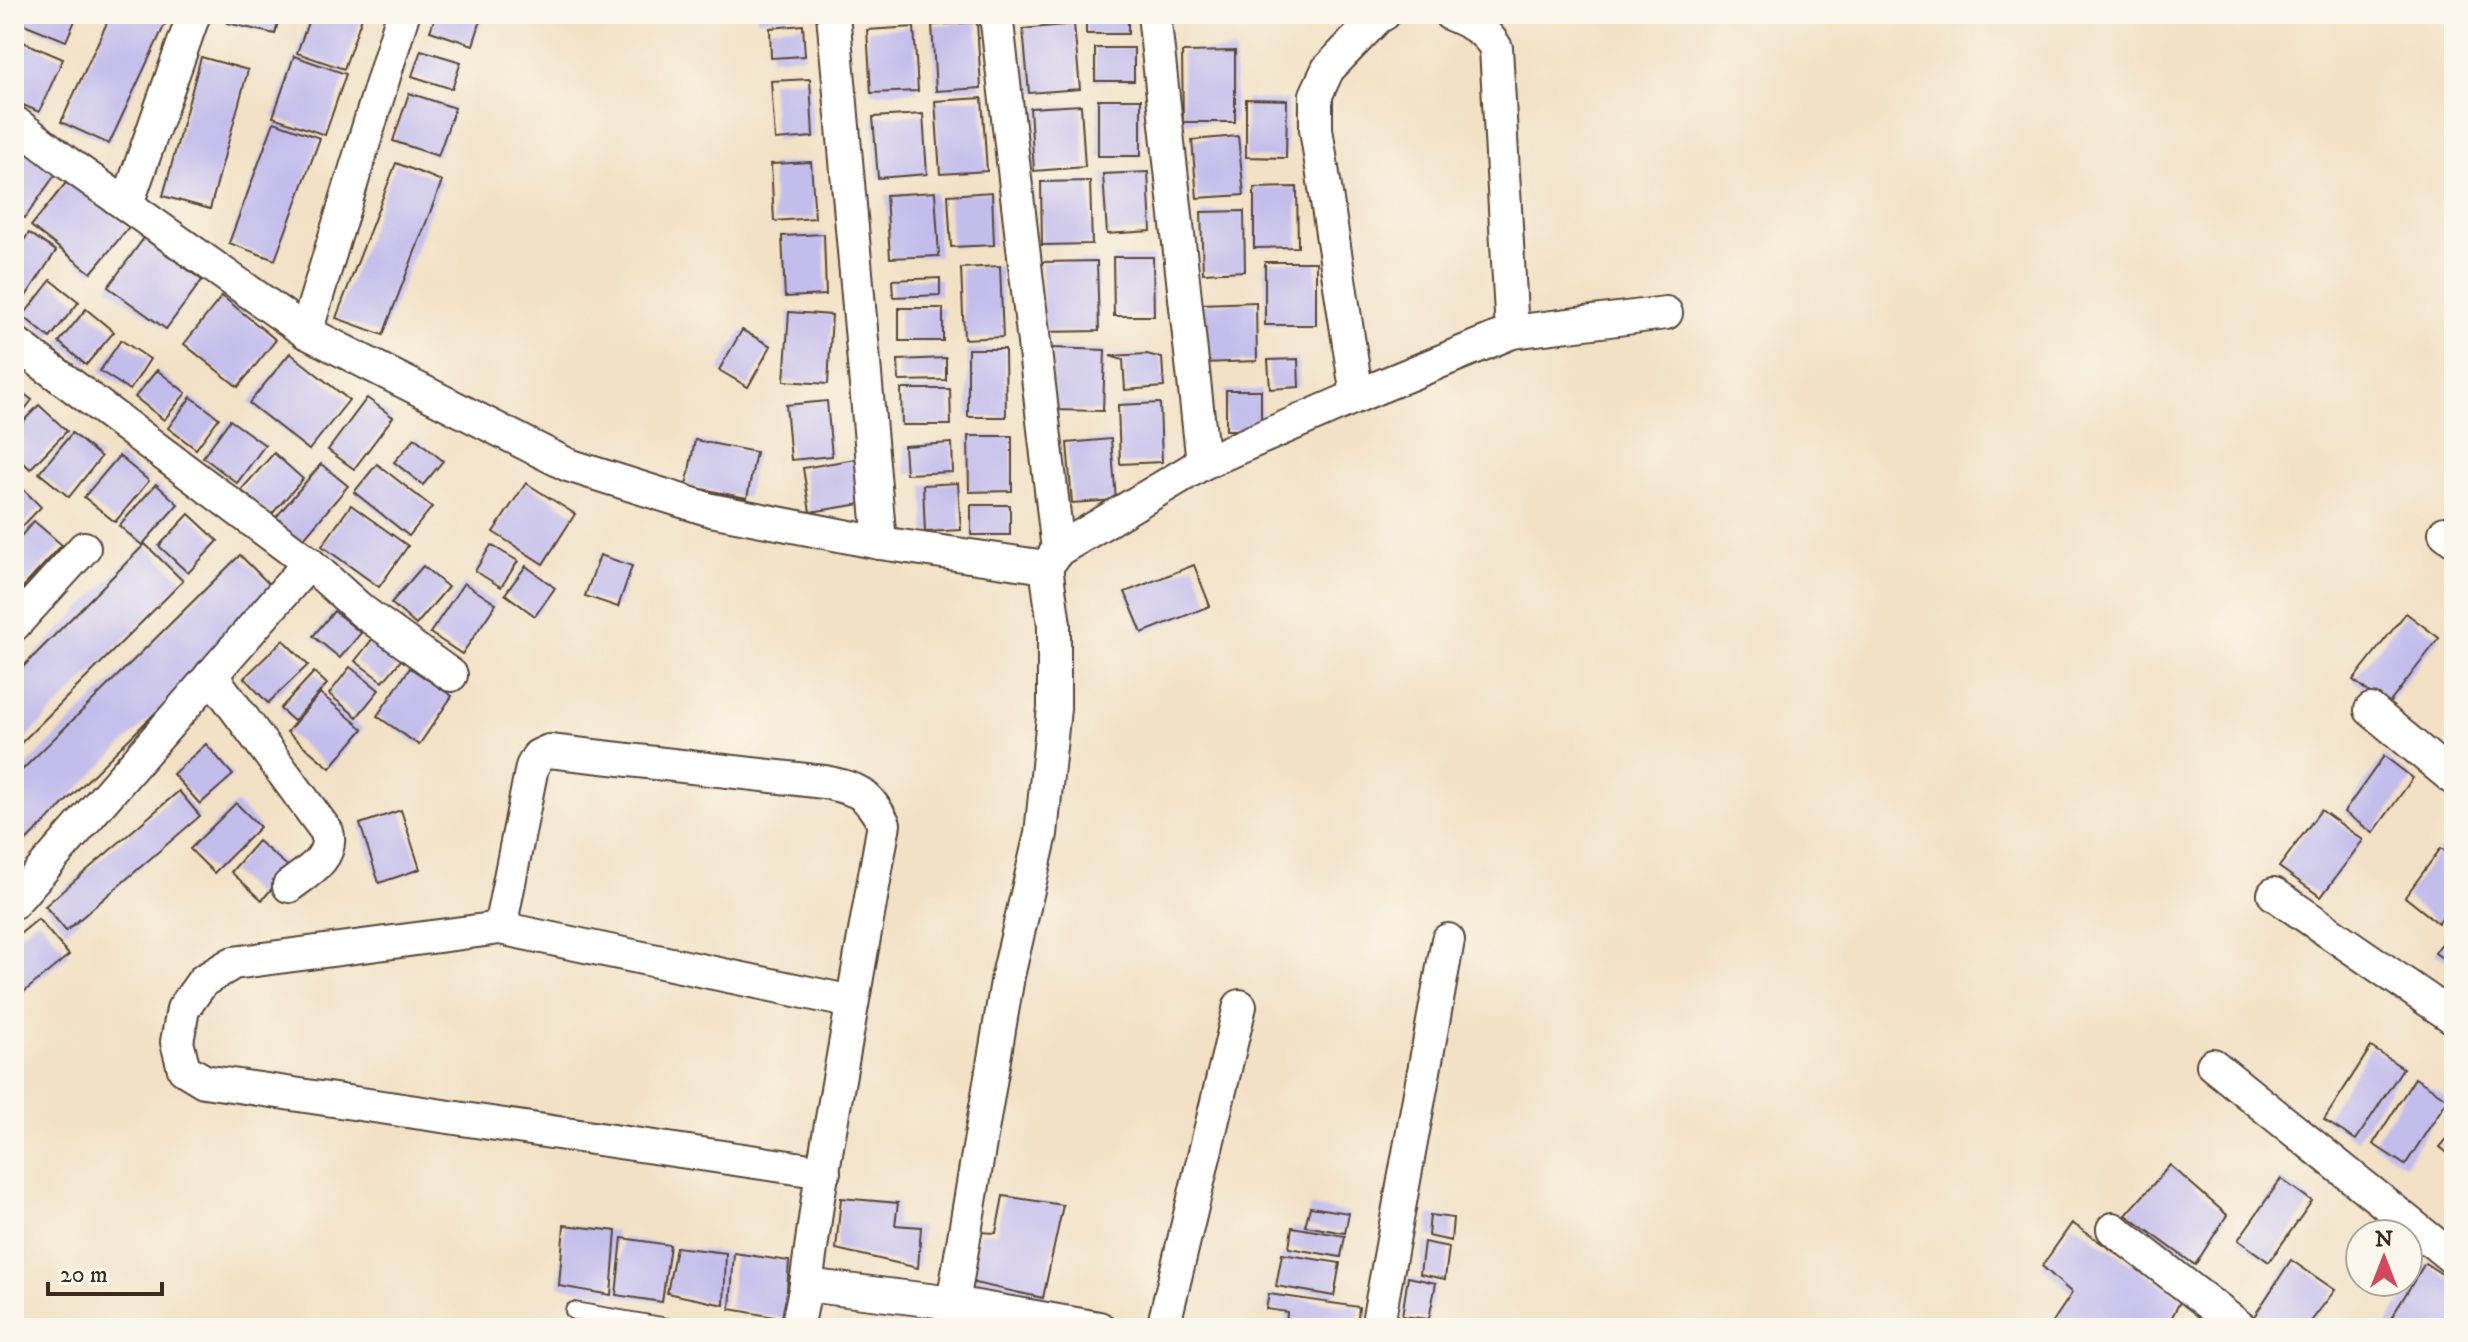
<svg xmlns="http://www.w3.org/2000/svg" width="2468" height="1342" font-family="'IM FELL DW Pica',serif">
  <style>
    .building { fill: #c3bdec }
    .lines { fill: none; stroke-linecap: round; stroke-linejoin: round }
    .lane-casing { stroke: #564537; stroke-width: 20 }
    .street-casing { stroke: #564537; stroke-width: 36 }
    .lane { stroke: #fff; stroke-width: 16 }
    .street { stroke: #fff; stroke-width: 32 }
  </style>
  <rect width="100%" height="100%" fill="#fbf7ec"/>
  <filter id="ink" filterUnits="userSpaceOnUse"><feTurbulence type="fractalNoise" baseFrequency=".0125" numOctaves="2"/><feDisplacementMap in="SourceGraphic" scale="16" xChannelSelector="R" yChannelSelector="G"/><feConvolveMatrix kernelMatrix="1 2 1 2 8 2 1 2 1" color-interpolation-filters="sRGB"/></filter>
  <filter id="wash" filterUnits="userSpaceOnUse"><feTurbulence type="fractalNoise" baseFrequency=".006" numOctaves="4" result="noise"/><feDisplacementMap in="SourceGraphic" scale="32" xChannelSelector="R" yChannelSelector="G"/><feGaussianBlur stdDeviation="1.8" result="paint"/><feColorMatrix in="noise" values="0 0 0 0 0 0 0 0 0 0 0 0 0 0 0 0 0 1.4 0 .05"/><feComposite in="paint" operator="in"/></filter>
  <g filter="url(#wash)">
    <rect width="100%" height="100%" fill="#f2e1c5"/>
    <g id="blocks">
      <g class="building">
        <path d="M14 14H78L66 41 14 20Z"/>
        <path d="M111 14H149L166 22 109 144 61 122Z"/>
        <path d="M230 14H280L275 34 227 23Z"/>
        <path d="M311 14H363L344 69 297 53Z"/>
        <path d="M436 14H483L473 45 430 31Z"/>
        <path d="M756 14H796V16L757 20Z"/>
        <rect x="1086" y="14" width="42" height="20"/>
        <path d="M977 22 981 88 936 91 932 25Z"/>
        <path d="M1074 24 1080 89 1029 93 1023 29Z"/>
        <path d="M803 25 805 56 771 58 770 28Z"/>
        <path d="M914 27 918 91 871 93 867 30Z"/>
        <path d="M14 38 63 59 39 112 14 101Z"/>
        <rect x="1095" y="48" width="39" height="33"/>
        <path d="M421 50 461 62 452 89 412 76Z"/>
        <path d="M1235 51V122H1183L1182 52Z"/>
        <path d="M294 56 346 74 325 135 273 117Z"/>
        <path d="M201 57 248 70 210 209 163 196Z"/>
        <path d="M810 79 813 137 775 140 771 81Z"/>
        <path d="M409 93 455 108 438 156 393 141Z"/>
        <path d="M982 98 987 171 940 174 935 101Z"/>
        <rect x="1098" y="99" width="43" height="57"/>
        <path d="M1246 99 1287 100 1286 158 1246 157Z"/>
        <path d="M1081 105 1085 167 1034 171 1030 108Z"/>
        <path d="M923 114 927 174 878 178 873 117Z"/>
        <path d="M274 122 320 138 275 260 229 243Z"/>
        <path d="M1238 136 1244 195 1197 198 1192 140Z"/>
        <path d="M14 141 57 172 25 218 14 210Z"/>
        <path d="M811 162 815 218 774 221 771 164Z"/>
        <path d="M396 163 442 181 383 335 336 318Z"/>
        <path d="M1148 172 1151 231 1107 234 1103 174Z"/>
        <path d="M69 179 129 227 91 273 31 226Z"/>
        <path d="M1090 181 1092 244 1042 245 1041 182Z"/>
        <path d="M1297 187 1298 247 1254 248V188Z"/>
        <path d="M935 192 939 256 890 258 886 195Z"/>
        <path d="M992 192 994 245 951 247 948 195Z"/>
        <path d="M1244 211 1245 271 1203 273 1201 212Z"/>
        <path d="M29 233 56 251 20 305 14 301V255Z"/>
        <path d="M824 234 826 295 785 297 782 236Z"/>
        <path d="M144 238 202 280 166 329 108 287Z"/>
        <path d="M1113 257H1153L1154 316H1114Z"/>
        <path d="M1097 261 1099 331 1043 332 1042 262Z"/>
        <rect x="1265" y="262" width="51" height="63"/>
        <path d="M1000 266 1003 337 964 339 961 268Z"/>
        <path d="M940 278V295L893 297 892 280Z"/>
        <path d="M51 280 79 302 50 338 23 316Z"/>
        <path d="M222 296 276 340 238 387 184 344Z"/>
        <path d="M1256 302 1257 361 1202 363 1200 304Z"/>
        <rect x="899" y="308" width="44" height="33"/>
        <path d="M86 309 114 332 86 365 59 342Z"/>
        <path d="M789 312 832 315 828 384 784 381Z"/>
        <path d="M742 330 771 346 748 387 719 370Z"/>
        <path d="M121 340 150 359 130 390 100 371Z"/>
        <path d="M1052 348 1105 350 1103 411 1050 410Z"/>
        <path d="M968 349H1005L1006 417H968Z"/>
        <path d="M290 353 349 400 309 450 249 403Z"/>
        <path d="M1147 354 1162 358 1164 387 1125 390 1123 360 1110 356Z"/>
        <path d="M946 358V380L899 381 898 360Z"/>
        <path d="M1298 359 1299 387 1270 389 1268 360Z"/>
        <path d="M157 370 186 393 164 420 135 397Z"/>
        <path d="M14 386 32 400 14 423Z"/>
        <path d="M901 389H950L951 425H902Z"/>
        <rect x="1226" y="390" width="35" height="40"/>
        <path d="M191 397 219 418 196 449 168 428Z"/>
        <path d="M367 398 393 417 354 469 328 450Z"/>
        <path d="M827 401 832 456 791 460 786 405Z"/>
        <path d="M1160 403 1162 462 1120 464 1118 405Z"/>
        <path d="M39 405 67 431 30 469 14 453V431Z"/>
        <path d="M230 420 265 445 237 483 203 457Z"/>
        <path d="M72 433 101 457 69 497 39 473Z"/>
        <path d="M968 436H1012V491L969 492Z"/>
        <path d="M415 438 443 461 423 485 394 462Z"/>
        <path d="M1111 439 1116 500 1072 503 1067 443Z"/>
        <path d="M695 440 756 452 747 498 686 486Z"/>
        <path d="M952 443 953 472 906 474 904 446Z"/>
        <path d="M274 453 303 479 271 515 241 490Z"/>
        <path d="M119 456 149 481 115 522 84 497Z"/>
        <path d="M867 457 874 502 810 512 803 468Z"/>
        <path d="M321 464 348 486 299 544 272 522Z"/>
        <path d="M377 464 432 507 409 536 354 492Z"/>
        <path d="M526 483 575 514 543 564 493 532Z"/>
        <path d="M958 483 961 530 925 532 923 485Z"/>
        <path d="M156 484 178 504 142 545 119 526Z"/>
        <path d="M22 488 41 507 14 535V496Z"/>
        <path d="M351 505 408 546 379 587 322 546Z"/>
        <rect x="971" y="505" width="39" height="30"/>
        <path d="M189 514 218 541 188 573 159 546Z"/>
        <path d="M34 521 62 545 14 597V544Z"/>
        <path d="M145 544 183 581 14 750V676Z"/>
        <path d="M491 545 518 561 501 587 475 571Z"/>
        <path d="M240 555 277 592 14 853V778Z"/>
        <path d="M600 555 632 566 618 607 585 596Z"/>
        <path d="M1194 565 1210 606 1142 633 1125 592Z"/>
        <path d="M423 566 448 587 416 625 391 603Z"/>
        <path d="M526 566 555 588 535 616 505 594Z"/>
        <path d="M464 583 496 604 462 654 430 633Z"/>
        <path d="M334 611 361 633 340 658 313 636Z"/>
        <path d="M2406 613 2439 638 2387 706 2353 680Z"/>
        <path d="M374 637 402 659 383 682 355 661Z"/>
        <path d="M283 640 308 665 268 703 244 678Z"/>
        <path d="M350 667 379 690 357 717 329 694Z"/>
        <path d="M410 668 452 696 419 745 377 716Z"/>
        <path d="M314 672 327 684 294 721 280 709Z"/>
        <path d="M320 693 363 729 330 768 287 732Z"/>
        <path d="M206 744 233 775 200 804 173 774Z"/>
        <path d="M2384 756 2413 778 2373 833 2344 812Z"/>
        <path d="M179 791 200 816 66 931 45 906Z"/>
        <path d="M236 803 260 827 214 873 190 849Z"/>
        <path d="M401 810 420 869 379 883 360 824Z"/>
        <path d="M2321 810 2363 840 2321 897 2279 867Z"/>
        <path d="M258 841 290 868 262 900 231 872Z"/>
        <path d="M2441 848 2454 858V902L2438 923 2405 897Z"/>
        <path d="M38 919 69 955 14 1000V939Z"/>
        <path d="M2454 926V966L2435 953Z"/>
        <path d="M2371 1047 2403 1068 2356 1140 2324 1120Z"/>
        <path d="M2415 1078 2448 1099 2405 1165 2373 1144Z"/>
        <path d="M2454 1130V1158L2440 1147Z"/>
        <path d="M2170 1165 2227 1215 2195 1265 2126 1215Z"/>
        <path d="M2281 1179 2312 1201 2269 1262 2238 1240Z"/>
        <path d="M1003 1196 1063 1205 1043 1298 970 1282 979 1232 996 1233Z"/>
        <path d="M841 1198 898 1203 895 1225 921 1227 918 1268 836 1249Z"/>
        <path d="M1310 1207 1349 1213 1345 1233 1305 1226Z"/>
        <path d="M1430 1215 1453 1218 1451 1241 1428 1236Z"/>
        <path d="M2072 1223 2182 1298 2166 1328 2050 1326 2072 1293 2042 1266Z"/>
        <path d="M564 1225 616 1231 611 1295 559 1286Z"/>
        <path d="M1292 1227 1345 1236 1341 1257 1289 1248Z"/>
        <path d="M622 1238 670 1245 662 1302 616 1295Z"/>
        <path d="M1424 1242 1449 1247 1445 1279 1420 1274Z"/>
        <path d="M676 1247 726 1253 724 1305 667 1293Z"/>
        <path d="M734 1253 789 1261 785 1319 730 1309Z"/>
        <path d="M1282 1254 1340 1263 1334 1296 1276 1286Z"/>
        <path d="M2291 1260 2335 1290 2306 1328H2269L2253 1318Z"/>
        <path d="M2425 1263 2454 1282V1328H2385Z"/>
        <path d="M1408 1277 1436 1283 1429 1319 1402 1316Z"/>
        <path d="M1269 1294 1359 1307 1357 1328H1286L1287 1312 1266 1309Z"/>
        <path d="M1388 1318 1457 1326 1456 1328H1388Z"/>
      </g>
    </g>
  </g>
  <g filter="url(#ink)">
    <use href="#blocks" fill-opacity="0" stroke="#564537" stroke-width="2"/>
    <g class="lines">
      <defs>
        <path id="lane" d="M574 1311 673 1328"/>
        <g id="street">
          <path d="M833 14 880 543"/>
          <path d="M996 14 1058 550"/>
          <path d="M1154 14 1203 463"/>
          <path d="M1450 14C1469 22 1485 29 1496 48L1512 332"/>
          <path d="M14 122 66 162 306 332 568 465 711 510 880 543 1046 567 1054 625V708L1041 834 1008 976 953 1303 806 1285 797 1328"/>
          <path d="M127 204 194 14"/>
          <path d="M306 332 403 14"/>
          <path d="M14 342 309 563 362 611 451 675"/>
          <path d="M1357 396 1512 332 1666 313"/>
          <path d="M2445 533 2454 540"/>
          <path d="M1046 567 1058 550 1203 463 1357 396 1316 129V95L1328 69 1378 17 1384 14"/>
          <path d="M14 625 84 548"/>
          <path d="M211 675 327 832C334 858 307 872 289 886"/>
          <path d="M2371 710 2454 779"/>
          <path d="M2274 894 2454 1018"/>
          <path d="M14 902 309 563"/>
          <path d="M500 928 532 767 538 756 549 751 824 782C858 789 867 792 884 824L818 1198 806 1285"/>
          <path d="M2213 1065 2454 1259"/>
          <path d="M824 1172 204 1081 184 1069 177 1042 183 1009 203 981 233 963 500 928 852 1002"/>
          <path d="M2113 1229 2241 1328"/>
          <path d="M950 1328 953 1303 1099 1328"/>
          <path d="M1163 1328 1240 1006"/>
          <path d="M1377 1328 1448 940"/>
        </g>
      </defs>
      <use href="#lane" class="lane-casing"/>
      <use href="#street" class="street-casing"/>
      <use href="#lane" class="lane"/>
      <use href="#street" class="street"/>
    </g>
  </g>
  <rect width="2468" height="1342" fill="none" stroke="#fbf7ec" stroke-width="48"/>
  <g transform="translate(2384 1258)"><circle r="38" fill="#fbf7ec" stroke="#aea59a" stroke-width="2"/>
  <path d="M0-6L14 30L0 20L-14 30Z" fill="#d1495b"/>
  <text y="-12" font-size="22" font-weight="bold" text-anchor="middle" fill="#3b2a1e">N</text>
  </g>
  <path d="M48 1282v12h114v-12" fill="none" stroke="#3b2a1e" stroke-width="4"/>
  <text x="60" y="1282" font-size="24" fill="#3b2a1e" stroke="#fbf7ec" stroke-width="6" paint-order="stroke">20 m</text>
</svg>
